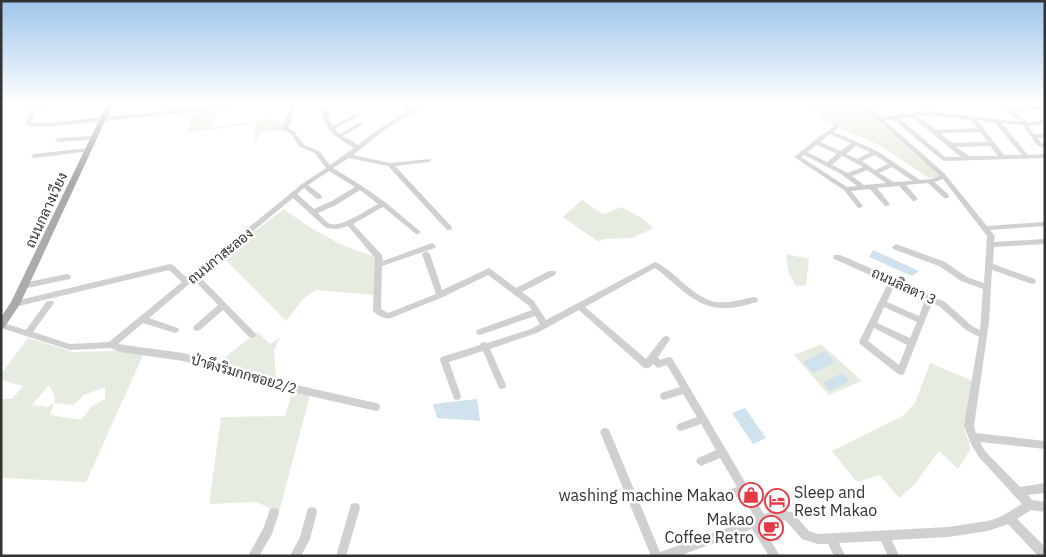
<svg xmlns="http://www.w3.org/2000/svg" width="1046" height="557" font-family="'IBM Plex Sans',Sarabun,sans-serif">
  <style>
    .green { fill: #e6ecdf; fill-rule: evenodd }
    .water { fill: #cfe2ee }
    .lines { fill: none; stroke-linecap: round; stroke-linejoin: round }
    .minor { fill: #d0d0d0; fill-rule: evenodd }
    .major { fill: #ababab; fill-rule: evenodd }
    .labels { text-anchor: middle; stroke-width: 5; stroke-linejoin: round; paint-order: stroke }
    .street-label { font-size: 14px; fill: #333; stroke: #fff }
    .near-poi-label { font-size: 16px; fill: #333; stroke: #fff; text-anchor: end }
  </style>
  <rect width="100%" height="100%" fill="#fff"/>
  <g class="green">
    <path d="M769 104H859L941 177 929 178 879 145 824 121 809 104 800 107Z"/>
    <path d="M220 107 211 128 272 119 273 122 285 121 282 130 260 132 254 145 256 123 187 133 195 110Z"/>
    <path d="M582 200 603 214 622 207 643 219 653 228 632 238 603 239 599 242 563 217Z"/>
    <path d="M284 209C312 230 343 249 377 257L374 295 316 290 303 299 286 321 222 256Z"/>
    <path d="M786 254 809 259 806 285 796 286 789 274Z"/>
    <path d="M257 332 270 344 280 338 274 350 276 379 218 363Z"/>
    <path d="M28 338 73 352 116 351 144 353 86 482 1 478V399H12L23 386 1 380V374ZM49 385 55 396 54 403 48 407 32 405ZM105 387V399L92 406 81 420 50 415 54 403 73 405 84 395Z"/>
    <path d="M821 344 862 381 829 395 794 355Z"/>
    <path d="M930 363 973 381 964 429 969 442 970 450 958 469 939 451 915 484 899 498 880 475 857 482 832 451 903 416 915 403Z"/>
    <path d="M293 390 310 395 279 512 256 502 209 504 221 417 285 416Z"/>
  </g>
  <g class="water">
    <path d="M873 250 919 271 912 276 869 257Z"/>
    <path d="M824 351 835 362 813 373 803 362Z"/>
    <path d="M842 373 850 381 830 391 823 383Z"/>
    <path d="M477 399 480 421 437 418 433 404Z"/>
    <path d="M745 408 766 438 753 444 732 413Z"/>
  </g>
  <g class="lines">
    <g class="minor">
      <path d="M33 104H55L52 106 37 108 31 122 45 123 184 109 224 104H236L233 106 184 113 45 127 28 126 25 124Z"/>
      <path d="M291 104H296L288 128 294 131 304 145 319 151 330 165 354 148C339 139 321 129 323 110L325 109 328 111 329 118 333 126 355 114H359V116L335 129 340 134 358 123H362V125L343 136 358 145 379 129 406 112 402 104H406L410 110 420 104H426L383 131 353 155 390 163 431 159V161L429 162 395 166 451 226 452 228 451 230H447L388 166 349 158 333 168 362 186 385 202 421 232 418 234H416L383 207 353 224 382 255 383 261 432 243 436 246 435 248 382 266 381 309 388 313 436 294 422 254 426 251 430 254 442 290 489 268 516 288 549 271H555L556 273 555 275 522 292 534 301 546 320 655 262C665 266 673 274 681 281 711 307 717 305 754 297L757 298 758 300 757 302C727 311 708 312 683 291 673 283 665 275 655 268L585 307 646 359 663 337 666 336 669 337 670 339 669 341 658 357 660 360 669 357 672 358 764 514C778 510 779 508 793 513L809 531 818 534 948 527 988 521 1000 517 1022 504 979 457 971 444 964 426 979 337 966 330 939 306 932 303 905 371 904 374 901 375 898 374 860 344 859 342 888 283 834 259 833 257 834 255H840L896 279V280L945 302 972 326 980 330 983 289 961 281 939 266 893 249 892 247 896 244 945 262 967 277 984 283 987 236 943 179 934 182 948 194 949 196 948 198H944L928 183 906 185 918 199 915 201H913L899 186 877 188 890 204 887 206H885L870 189 851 191 863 206 860 208H858L844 190 794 157 814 141 836 125 839 127 834 132 877 151 920 180 931 179 940 176 860 104H865L881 117 928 111 1021 122 998 104H1003L1010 109 1045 105V109L1014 112 1026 121V123L1045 120V124L1028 126 1034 134H1045V138H1037L1040 142 1045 144V149L1036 144 1023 125 1002 123 1028 155 1045 154V158L944 161 942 160 893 119 884 120 944 173 987 226 1045 222V226L990 230 995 236 994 242 1045 239V244L994 247 993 264 1035 279 1036 281 1035 283 1032 284 992 270 989 322 974 426 976 433 1045 441V449L980 442 985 451 1020 487 1045 483V493L1028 495 1032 500 1045 502V512L1031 510 1017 519 1045 547V556H1038L1008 524 988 531 948 537 892 540 899 556H888L881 541 839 543 845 556H834L828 544H818L802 539 786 521 780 519 762 526 780 556H769L752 529 679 556H651L600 432 602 429 605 428 608 429 610 432 660 552 755 518 742 495 721 503 717 502 716 498 717 494 737 487 720 458 701 466 698 464 696 461 698 458 716 450 701 424 681 431 678 430 676 427 678 424 697 417 683 394 664 400 661 399 660 396 661 393 680 387 667 365 658 368 653 364C650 367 649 369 644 368L579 310 537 333 490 349 506 385 505 388 502 389 499 388 483 351 449 362 461 396 460 399 457 400 454 399 440 360 441 357 480 345 481 343 484 342 487 343 531 329 540 324 535 316 480 335 477 334 476 332 477 330 532 310 528 305 488 275 443 297 391 318C386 320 376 315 373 311L375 258 348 226 337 229 326 228 293 198 199 276 255 333 256 335 255 337 252 338 249 337 223 310 200 330 197 331 194 330 193 328 194 326 218 305 194 280 149 318 178 328 179 330 178 332 175 333 143 323 118 344 183 353 301 386 376 403 379 404 380 407 379 410 376 411 301 394 183 361 120 352 110 348 70 350 1 328V322L26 330 47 301H53L54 303 33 332 70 344 109 342 182 282 169 270 15 307 12 306 11 304 12 302 15 301 170 264 173 265 187 278 302 184 326 168 315 153 300 147 290 133 282 129ZM928 115 970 120 977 128 936 130 918 116ZM912 117 961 157H945L899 118ZM977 120 995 123 1022 155H1004ZM980 132 988 142 952 143 940 133ZM830 134 851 143 841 151 820 142ZM817 145 837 154 827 162 807 152ZM856 146 870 152 857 159 846 154ZM990 146 998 156H969L956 147ZM804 155 841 174 857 186 847 187 801 157ZM875 155 888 164 875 170 862 161ZM842 156 863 167 848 173 832 165ZM892 167 913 181 894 182 879 173ZM867 170 886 183 864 185 852 176ZM329 171 355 187 332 201 314 209 297 194 304 188 317 199H321L322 197 321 195 308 185ZM360 190 378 204C368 209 341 228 330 224 326 222 321 216 318 213L336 205ZM894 286 925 300 919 316 887 302ZM884 307 917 322 910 338 877 323ZM874 328 907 345 899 365 868 341Z"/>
      <path d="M93 136 96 138 95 139 58 142 55 140 58 138Z"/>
      <path d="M88 148 90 149V151L34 158 31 156 34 154Z"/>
      <path d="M67 274 70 275 71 277 70 279 23 289 20 288 19 286 20 284 23 283Z"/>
      <path d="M355 503 359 504 360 508 346 556H336L350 508 351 504Z"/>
      <path d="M312 507 316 508 317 512 310 539 301 556H290L300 537 308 508Z"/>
      <path d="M274 508 278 509 279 513 272 534 259 556H248L264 527 270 509Z"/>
    </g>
    <path class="major" d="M107 104H113L20 304 4 328 1 329V317L11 302Z"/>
  </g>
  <linearGradient id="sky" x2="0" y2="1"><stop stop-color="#9ec6ea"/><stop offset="0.57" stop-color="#fff"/><stop offset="1" stop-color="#fff" stop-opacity="0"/></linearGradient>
  <rect width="1046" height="182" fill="url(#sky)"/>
  <defs>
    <symbol id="shop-ring" viewBox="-11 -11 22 22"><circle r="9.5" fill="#fff" stroke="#e63946" stroke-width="1.5"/><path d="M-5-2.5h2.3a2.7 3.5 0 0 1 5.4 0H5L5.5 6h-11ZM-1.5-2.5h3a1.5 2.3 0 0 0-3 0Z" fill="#e63946"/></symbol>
    <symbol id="hotel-ring" viewBox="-11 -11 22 22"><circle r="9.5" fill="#fff" stroke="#e63946" stroke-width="1.5"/><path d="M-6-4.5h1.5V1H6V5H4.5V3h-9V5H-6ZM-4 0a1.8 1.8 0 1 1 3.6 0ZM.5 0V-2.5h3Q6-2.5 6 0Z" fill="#e63946"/></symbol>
    <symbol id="cafe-ring" viewBox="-11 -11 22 22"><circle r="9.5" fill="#fff" stroke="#e63946" stroke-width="1.5"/><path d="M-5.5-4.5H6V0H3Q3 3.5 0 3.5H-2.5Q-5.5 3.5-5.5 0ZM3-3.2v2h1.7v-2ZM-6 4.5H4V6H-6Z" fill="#e63946"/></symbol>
  </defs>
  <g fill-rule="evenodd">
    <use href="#shop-ring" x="737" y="481" width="28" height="28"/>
    <use href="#hotel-ring" x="763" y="487" width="28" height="28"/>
    <use href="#cafe-ring" x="757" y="514" width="28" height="28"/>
  </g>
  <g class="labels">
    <g class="street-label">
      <text transform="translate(46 210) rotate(-65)" y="5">ถนนกลางเวียง</text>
      <text transform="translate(220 256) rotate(-39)" y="5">ถนนกาสะลอง</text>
      <text transform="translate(904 286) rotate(25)" y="5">ถนนลิลตา 3</text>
      <text transform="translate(244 374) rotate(16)" y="5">ป่าตึงริมกกซอย2/2</text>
    </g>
    <g class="near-poi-label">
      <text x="794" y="498" text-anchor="start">Sleep and<tspan x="794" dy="18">Rest Makao</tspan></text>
      <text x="734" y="501">washing machine Makao</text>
      <text x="754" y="525">Makao<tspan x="754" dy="18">Coffee Retro</tspan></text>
    </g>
  </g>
  <rect width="1046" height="557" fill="none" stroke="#333333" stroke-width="5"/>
</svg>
